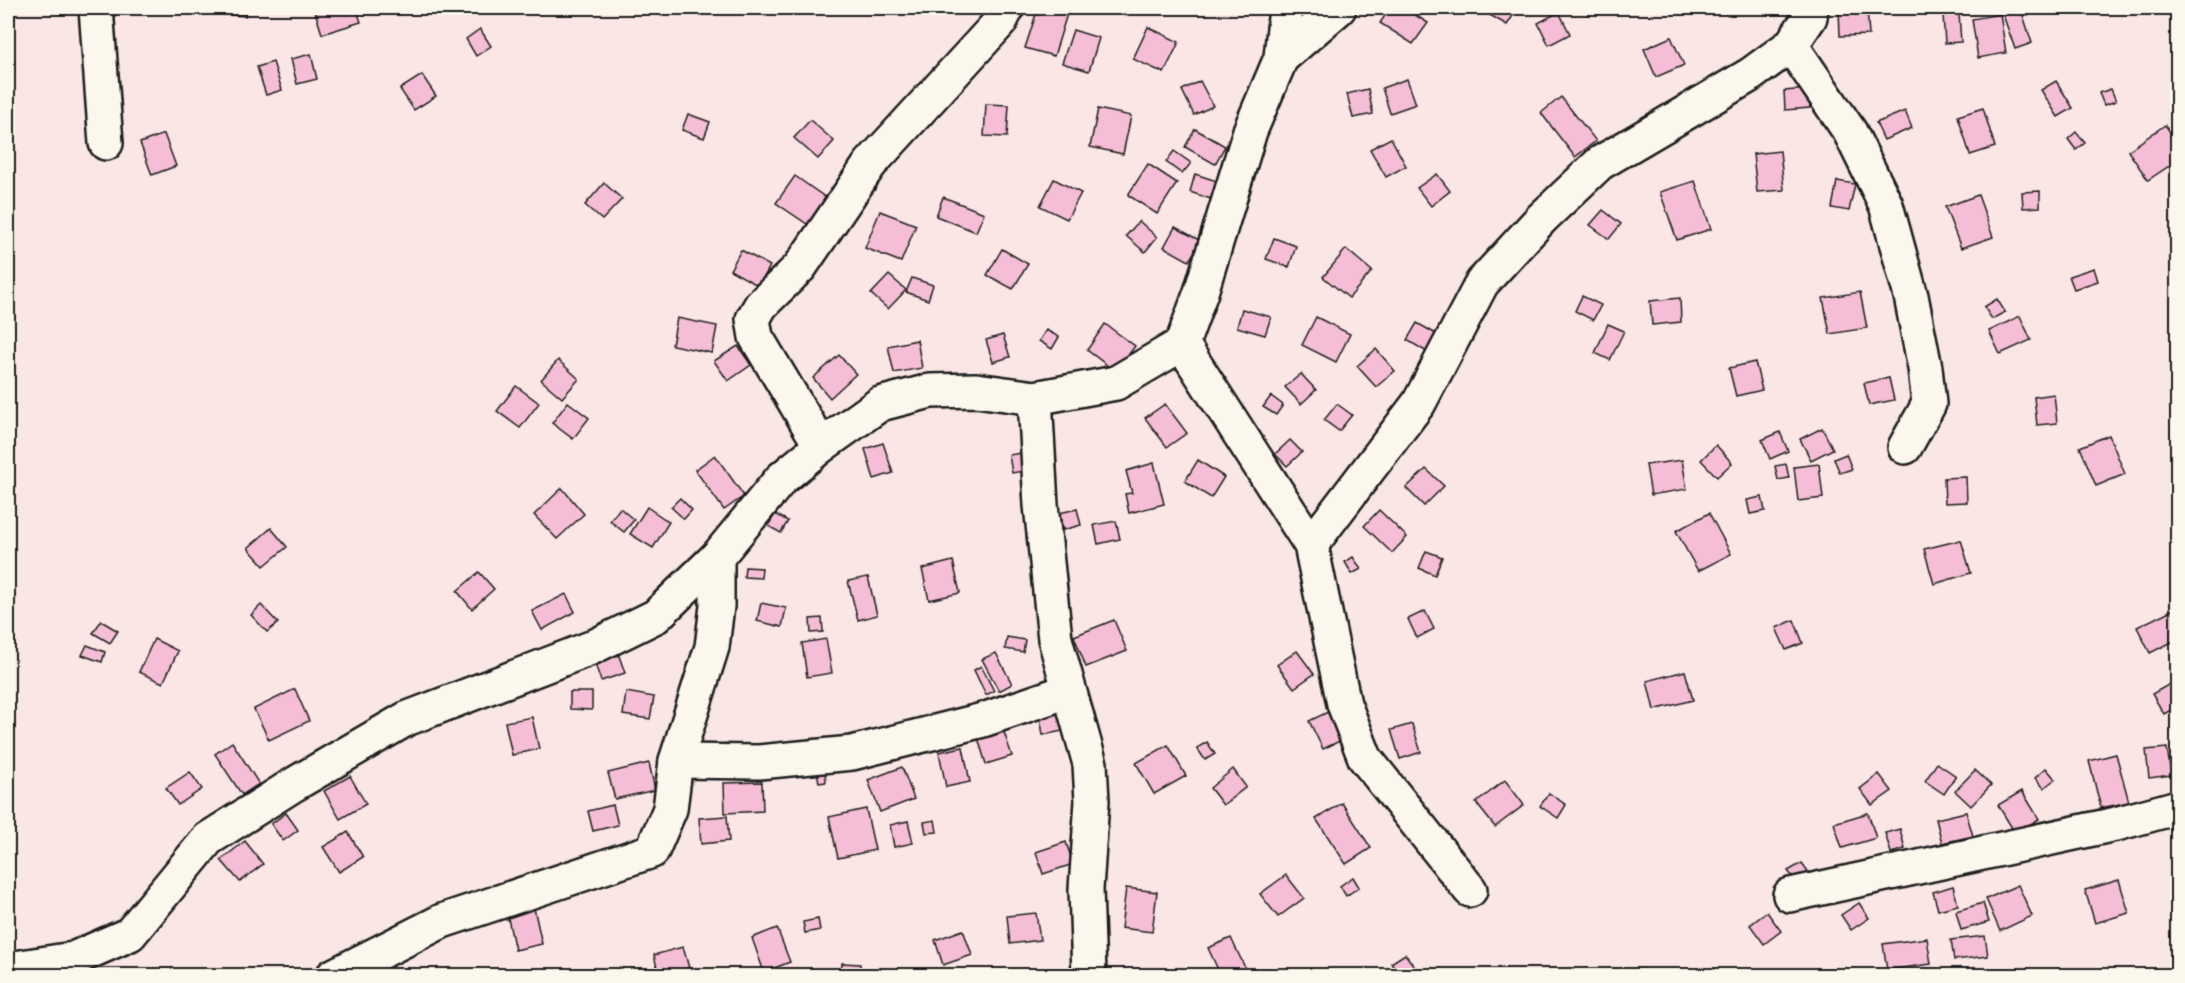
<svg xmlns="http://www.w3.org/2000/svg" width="2185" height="983" font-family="Delius,sans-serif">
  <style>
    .building { fill: #f5bed6; stroke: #1c1c1c; stroke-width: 1.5 }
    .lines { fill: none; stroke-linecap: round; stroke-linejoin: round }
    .minor-casing { stroke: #1c1c1c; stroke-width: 38 }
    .minor { stroke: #fbf7ec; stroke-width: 33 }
  </style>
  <rect width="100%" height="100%" fill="#f9e6e5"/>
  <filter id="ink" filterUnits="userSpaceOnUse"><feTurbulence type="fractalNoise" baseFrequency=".0167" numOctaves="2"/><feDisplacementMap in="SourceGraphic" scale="12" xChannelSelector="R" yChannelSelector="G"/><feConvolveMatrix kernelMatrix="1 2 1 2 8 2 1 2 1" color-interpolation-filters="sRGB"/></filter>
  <g filter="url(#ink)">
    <g class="building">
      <path d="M207 8H245V16L206 13Z"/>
      <path d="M314 8H356L361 22 322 34Z"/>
      <path d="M1038 8H1047L1067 14 1054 56 1025 48Z"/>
      <path d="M1390 8H1404L1428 23 1413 44 1380 23Z"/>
      <path d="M1486 8H1510L1516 11 1507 25 1483 11Z"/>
      <path d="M1839 8H1867L1869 35 1840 36Z"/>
      <path d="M2021 9 2032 43 2015 49 2003 15Z"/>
      <path d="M1559 12 1570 34 1549 45 1538 23Z"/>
      <path d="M1959 14 1961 42 1945 43 1943 15Z"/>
      <path d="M2000 14 2006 53 1978 58 1972 19Z"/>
      <path d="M1148 27 1179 42 1164 73 1133 59Z"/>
      <path d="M480 29 491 46 476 56 466 39Z"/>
      <path d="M1073 30 1099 38 1089 71 1062 63Z"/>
      <path d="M1671 37 1684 65 1656 77 1644 49Z"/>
      <path d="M311 54 317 79 297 84 291 59Z"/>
      <path d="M273 62 282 90 266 95 257 67Z"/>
      <path d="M422 75 436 96 414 110 400 89Z"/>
      <path d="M1407 79 1416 104 1390 113 1382 88Z"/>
      <path d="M1200 81 1213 106 1194 115 1182 90Z"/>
      <path d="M2056 81 2073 108 2058 117 2041 90Z"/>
      <path d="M1368 89 1373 114 1353 118 1347 94Z"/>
      <path d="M1808 89 1810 108 1785 110 1784 91Z"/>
      <path d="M2111 89 2116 101 2104 105 2099 93Z"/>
      <path d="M1561 97 1596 141 1575 157 1541 113Z"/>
      <path d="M986 104 1009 105 1007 137 984 136Z"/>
      <path d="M1983 108 1995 147 1970 155 1958 116Z"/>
      <path d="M1098 109 1131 116 1123 154 1090 147Z"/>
      <path d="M1905 111 1912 128 1884 140 1876 123Z"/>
      <path d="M688 114 710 122 704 138 682 130Z"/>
      <path d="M810 120 834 141 818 159 794 138Z"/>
      <path d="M2165 125 2178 142V160L2148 180 2128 151Z"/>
      <path d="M1195 129 1225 146 1215 164 1185 147Z"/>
      <path d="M2076 132 2085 143 2076 150 2068 139Z"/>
      <path d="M164 134 176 166 152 175 140 143Z"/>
      <path d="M1391 138 1406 166 1386 177 1370 149Z"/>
      <path d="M1174 151 1191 163 1182 174 1166 162Z"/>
      <path d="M1780 151 1784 190 1757 192 1753 154Z"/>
      <path d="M1148 164 1177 183 1157 214 1128 195Z"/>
      <path d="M1195 174 1223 183 1217 201 1190 192Z"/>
      <path d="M1437 174 1450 191 1431 206 1417 188Z"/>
      <path d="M795 176 829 200 810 226 776 203Z"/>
      <path d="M1054 179 1081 193 1067 219 1040 206Z"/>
      <path d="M1695 181 1711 229 1677 240 1660 192Z"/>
      <path d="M1837 181 1855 184 1849 211 1832 208Z"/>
      <path d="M604 183 622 199 602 220 585 205Z"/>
      <path d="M2040 191V207L2023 208 2022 192Z"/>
      <path d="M1978 195 1993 237 1961 248 1945 207Z"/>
      <path d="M943 197 984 213 976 232 936 216Z"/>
      <path d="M1603 210 1621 224 1609 239 1590 225Z"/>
      <path d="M880 211 916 225 901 262 865 248Z"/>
      <path d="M1139 221 1157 237 1145 252 1126 236Z"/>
      <path d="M1175 227 1201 241 1189 261 1164 247Z"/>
      <path d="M1274 238 1296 246 1289 267 1266 259Z"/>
      <path d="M1002 249 1028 264 1013 289 987 275Z"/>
      <path d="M1346 249 1372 271 1349 298 1323 277Z"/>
      <path d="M741 250 770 266 759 286 730 270Z"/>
      <path d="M2094 268 2098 281 2074 289 2069 276Z"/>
      <path d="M889 275 906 290 888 309 871 294Z"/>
      <path d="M912 278 933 285 928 300 906 292Z"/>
      <path d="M1860 292 1867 328 1830 334 1823 298Z"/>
      <path d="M1582 296 1601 305 1593 320 1575 311Z"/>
      <path d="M1680 298 1681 322 1652 325 1650 301Z"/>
      <path d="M1997 299 2005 312 1992 319 1984 307Z"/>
      <path d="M1242 309 1271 317 1265 335 1237 327Z"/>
      <path d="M2020 316 2031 340 2000 354 1989 331Z"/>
      <path d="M1316 317 1350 334 1336 362 1302 345Z"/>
      <path d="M677 318 717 326 712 353 672 345Z"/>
      <path d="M1417 323 1438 335 1427 352 1407 340Z"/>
      <path d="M1105 324 1135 346 1116 372 1087 350Z"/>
      <path d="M1608 324 1624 331 1610 360 1595 353Z"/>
      <path d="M1046 330 1059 337 1052 349 1039 341Z"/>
      <path d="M1003 335 1010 357 993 362 986 340Z"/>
      <path d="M917 340 922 368 894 373 888 346Z"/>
      <path d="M738 346 751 365 728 381 714 361Z"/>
      <path d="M1376 349 1395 371 1376 387 1357 366Z"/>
      <path d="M839 355 856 374 830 398 813 378Z"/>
      <path d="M558 360 579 379 562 398 541 380Z"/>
      <path d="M1755 362 1762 390 1736 396 1729 368Z"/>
      <path d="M1301 374 1316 390 1301 404 1285 387Z"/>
      <path d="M1889 378 1894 400 1869 405 1864 383Z"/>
      <path d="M516 386 539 403 520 428 497 411Z"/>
      <path d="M2054 394 2057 423 2037 425 2034 397Z"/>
      <path d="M1271 396 1283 405 1276 415 1263 407Z"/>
      <path d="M568 402 589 418 573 439 552 423Z"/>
      <path d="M1165 404 1187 433 1167 447 1145 418Z"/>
      <path d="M1337 404 1352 415 1339 431 1324 420Z"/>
      <path d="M1822 428 1833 449 1811 460 1800 439Z"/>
      <path d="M1780 432 1788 451 1770 459 1762 440Z"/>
      <path d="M2109 435 2125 474 2096 486 2080 447Z"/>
      <path d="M1290 440 1302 452 1287 466 1275 454Z"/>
      <path d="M883 443 893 473 874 479 865 449Z"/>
      <path d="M1716 445 1732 463 1717 477 1701 460Z"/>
      <path d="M1026 452 1029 470 1012 473 1009 455Z"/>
      <path d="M1846 454 1852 469 1840 473 1834 459Z"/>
      <path d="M715 455 744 496 724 510 695 470Z"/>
      <path d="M1198 460 1224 477 1211 498 1185 481Z"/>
      <path d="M1682 460 1687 489 1651 495 1646 465Z"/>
      <path d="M1154 463 1164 504 1129 513 1125 494 1132 493 1126 471Z"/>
      <path d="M1786 464 1789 478 1778 480 1775 466Z"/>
      <path d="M1819 464 1823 498 1798 501 1794 467Z"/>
      <path d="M1426 469 1444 486 1424 506 1406 488Z"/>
      <path d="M1966 477 1967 502 1945 503 1944 478Z"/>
      <path d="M562 488 584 514 557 539 534 515Z"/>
      <path d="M1762 497 1765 511 1750 514 1747 500Z"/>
      <path d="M680 498 692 510 684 519 671 507Z"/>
      <path d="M647 507 669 522 653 548 630 534Z"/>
      <path d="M620 508 634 520 624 532 610 521Z"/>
      <path d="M1077 509 1081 525 1063 530 1059 513Z"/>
      <path d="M1379 510 1407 537 1392 553 1364 526Z"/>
      <path d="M1709 513 1731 554 1698 571 1676 531Z"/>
      <path d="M775 514 788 521 781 533 768 526Z"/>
      <path d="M1116 521 1120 539 1098 544 1094 525Z"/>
      <path d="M271 528 287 547 264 566 248 548Z"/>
      <path d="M1961 540 1971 573 1934 584 1924 549Z"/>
      <path d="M1426 551 1442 557 1435 575 1419 568Z"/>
      <path d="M1353 557 1361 569 1352 574 1345 562Z"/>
      <path d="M953 561 960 593 929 600 922 569Z"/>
      <path d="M745 567 762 568 761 578 744 577Z"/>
      <path d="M479 572 494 589 472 609 457 591Z"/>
      <path d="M868 577 877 615 858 620 848 581Z"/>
      <path d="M566 594 575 612 542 630 532 611Z"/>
      <path d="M761 603 786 608 782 627 757 621Z"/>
      <path d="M261 605 278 623 267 632 251 615Z"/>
      <path d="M2178 607V639L2150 653 2137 627Z"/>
      <path d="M1425 611 1434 629 1417 638 1408 619Z"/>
      <path d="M822 618 823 632 811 633 810 619Z"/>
      <path d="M1114 620 1127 651 1086 667 1074 636Z"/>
      <path d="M1794 620 1803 643 1786 650 1776 628Z"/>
      <path d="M101 621 118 631 110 643 93 633Z"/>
      <path d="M1007 637 1025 640 1023 652 1005 649Z"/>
      <path d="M154 639 178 651 163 683 139 672Z"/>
      <path d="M826 639 832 673 807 677 802 643Z"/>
      <path d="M87 645 105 652 102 662 82 655Z"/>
      <path d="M1297 651 1314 674 1294 688 1277 665Z"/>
      <path d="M618 653 625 673 601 681 594 661Z"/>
      <path d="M996 653 1012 684 999 691 982 659Z"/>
      <path d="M981 666 994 691 986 695 974 670Z"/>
      <path d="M1685 671 1693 700 1654 710 1647 681Z"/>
      <path d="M2177 680 2178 706 2164 714 2152 694Z"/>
      <path d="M295 689 309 721 269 740 254 709Z"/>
      <path d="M570 692H592V710L570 709Z"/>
      <path d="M626 692 654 697 650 719 623 715Z"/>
      <path d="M1330 711 1344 739 1323 749 1309 721Z"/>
      <path d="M1063 712 1067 730 1043 735 1040 716Z"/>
      <path d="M532 717 539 749 512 755 505 722Z"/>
      <path d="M1412 724 1421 752 1400 759 1391 730Z"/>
      <path d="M1003 729 1012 756 986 764 978 738Z"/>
      <path d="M232 742 259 784 242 795 215 754Z"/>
      <path d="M1207 742 1215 754 1205 760 1197 748Z"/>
      <path d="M1168 745 1186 776 1154 794 1136 763Z"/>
      <path d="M963 747 970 782 946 787 939 752Z"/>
      <path d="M2167 748 2171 775 2149 778 2146 750Z"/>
      <path d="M2116 754 2129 802 2101 808 2089 761Z"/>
      <path d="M649 763 655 790 615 799 608 773Z"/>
      <path d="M1937 763 1956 776 1944 794 1925 781Z"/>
      <path d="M902 767 914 799 880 812 868 780Z"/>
      <path d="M2046 768 2055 779 2044 788 2035 778Z"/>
      <path d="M1233 769 1246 787 1223 805 1210 788Z"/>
      <path d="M817 770H825L826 782 819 783Z"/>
      <path d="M1975 770 1991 785 1971 806 1955 791Z"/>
      <path d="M190 772 202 789 178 805 166 788Z"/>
      <path d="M1879 774 1892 791 1872 805 1860 789Z"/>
      <path d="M350 776 366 804 340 819 324 791Z"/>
      <path d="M1505 780 1524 805 1495 827 1476 803Z"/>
      <path d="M762 782 763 811 725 813 724 783Z"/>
      <path d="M2022 791 2039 819 2015 833 1998 805Z"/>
      <path d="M1549 793 1566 805 1558 818 1540 806Z"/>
      <path d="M1342 803 1371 848 1346 864 1316 819Z"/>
      <path d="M613 805 618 825 593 831 588 811Z"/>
      <path d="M866 809 875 850 838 858 829 817Z"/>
      <path d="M1966 812 1973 836 1942 843 1936 819Z"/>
      <path d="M286 813 298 830 283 841 271 824Z"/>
      <path d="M1868 813 1876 838 1842 848 1834 823Z"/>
      <path d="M727 816 729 841 701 844 699 818Z"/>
      <path d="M935 820 937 832 926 833 924 822Z"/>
      <path d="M908 821 913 843 894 847 890 825Z"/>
      <path d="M1900 829 1905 849 1891 853 1885 833Z"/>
      <path d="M348 832 363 857 339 872 323 847Z"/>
      <path d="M245 841 263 864 240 882 221 860Z"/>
      <path d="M1066 842 1073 864 1043 874 1036 852Z"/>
      <path d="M1802 863 1813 878 1800 887 1788 871Z"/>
      <path d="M1286 875 1304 898 1278 917 1260 894Z"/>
      <path d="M1353 877 1359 887 1346 896 1340 886Z"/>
      <path d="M2119 880 2129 913 2095 923 2085 890Z"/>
      <path d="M2018 885 2032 916 2000 931 1986 899Z"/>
      <path d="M1953 886 1958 905 1938 910 1933 892Z"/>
      <path d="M1126 888 1157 892 1152 932 1121 928Z"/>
      <path d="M1859 903 1869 918 1851 930 1841 915Z"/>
      <path d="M1983 903 1989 922 1961 930 1956 911Z"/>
      <path d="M534 908 542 944 515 950 507 914Z"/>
      <path d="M1767 912 1781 931 1764 944 1750 925Z"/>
      <path d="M1036 913 1040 940 1010 944 1007 916Z"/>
      <path d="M818 919 820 930 805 933 803 922Z"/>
      <path d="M777 928 790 962 764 972 752 938Z"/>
      <path d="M963 930 972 955 943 965 935 940Z"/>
      <path d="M1985 936 1988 956 1954 960 1951 940Z"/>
      <path d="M1231 938 1248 974 1246 976H1221L1208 948Z"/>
      <path d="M1927 938 1931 964 1887 970 1883 944Z"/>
      <path d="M683 947 689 968 659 976 654 955Z"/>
      <path d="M1405 954 1417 970 1409 976H1399L1391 963Z"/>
      <path d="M842 963 860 964V974L841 973Z"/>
    </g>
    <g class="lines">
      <defs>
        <g id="minor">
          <path d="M96 8 106 143"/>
          <path d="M1791 45 1850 132 1886 205 1911 296 1925 368 1929 404 1905 447"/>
          <path d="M1281 58 1339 8"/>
          <path d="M1182 344 1311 545 1344 704 1365 758 1470 890"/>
          <path d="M1035 398 1041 505 1055 639 1090 764 1092 801 1086 889 1089 974"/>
          <path d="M821 446 756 337 753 319 761 305 800 267 870 164 1000 22 1007 8"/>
          <path d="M1311 545 1419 403 1482 283 1542 218 1600 163 1750 75 1791 45 1810 17 1811 8"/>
          <path d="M676 761 759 762 852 753 983 720 1068 691"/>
          <path d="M1790 895 2116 824 2178 807"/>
          <path d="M8 969 73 959 130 934 208 839 293 785 406 719 591 648 656 616 717 557 781 479 821 446 880 404 930 391 976 390 1035 398 1116 383 1182 344 1201 292 1250 131 1281 58 1286 8"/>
          <path d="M333 976 442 921 652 851 670 809 676 761 712 647 717 606V557"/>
        </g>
      </defs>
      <use href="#minor" class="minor-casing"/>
      <use href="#minor" class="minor"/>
    </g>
  </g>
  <rect width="2185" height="983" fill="none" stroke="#fbf7ec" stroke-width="30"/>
  <rect x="15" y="15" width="2155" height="953" fill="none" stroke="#1c1c1c" stroke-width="2" filter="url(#ink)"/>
</svg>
